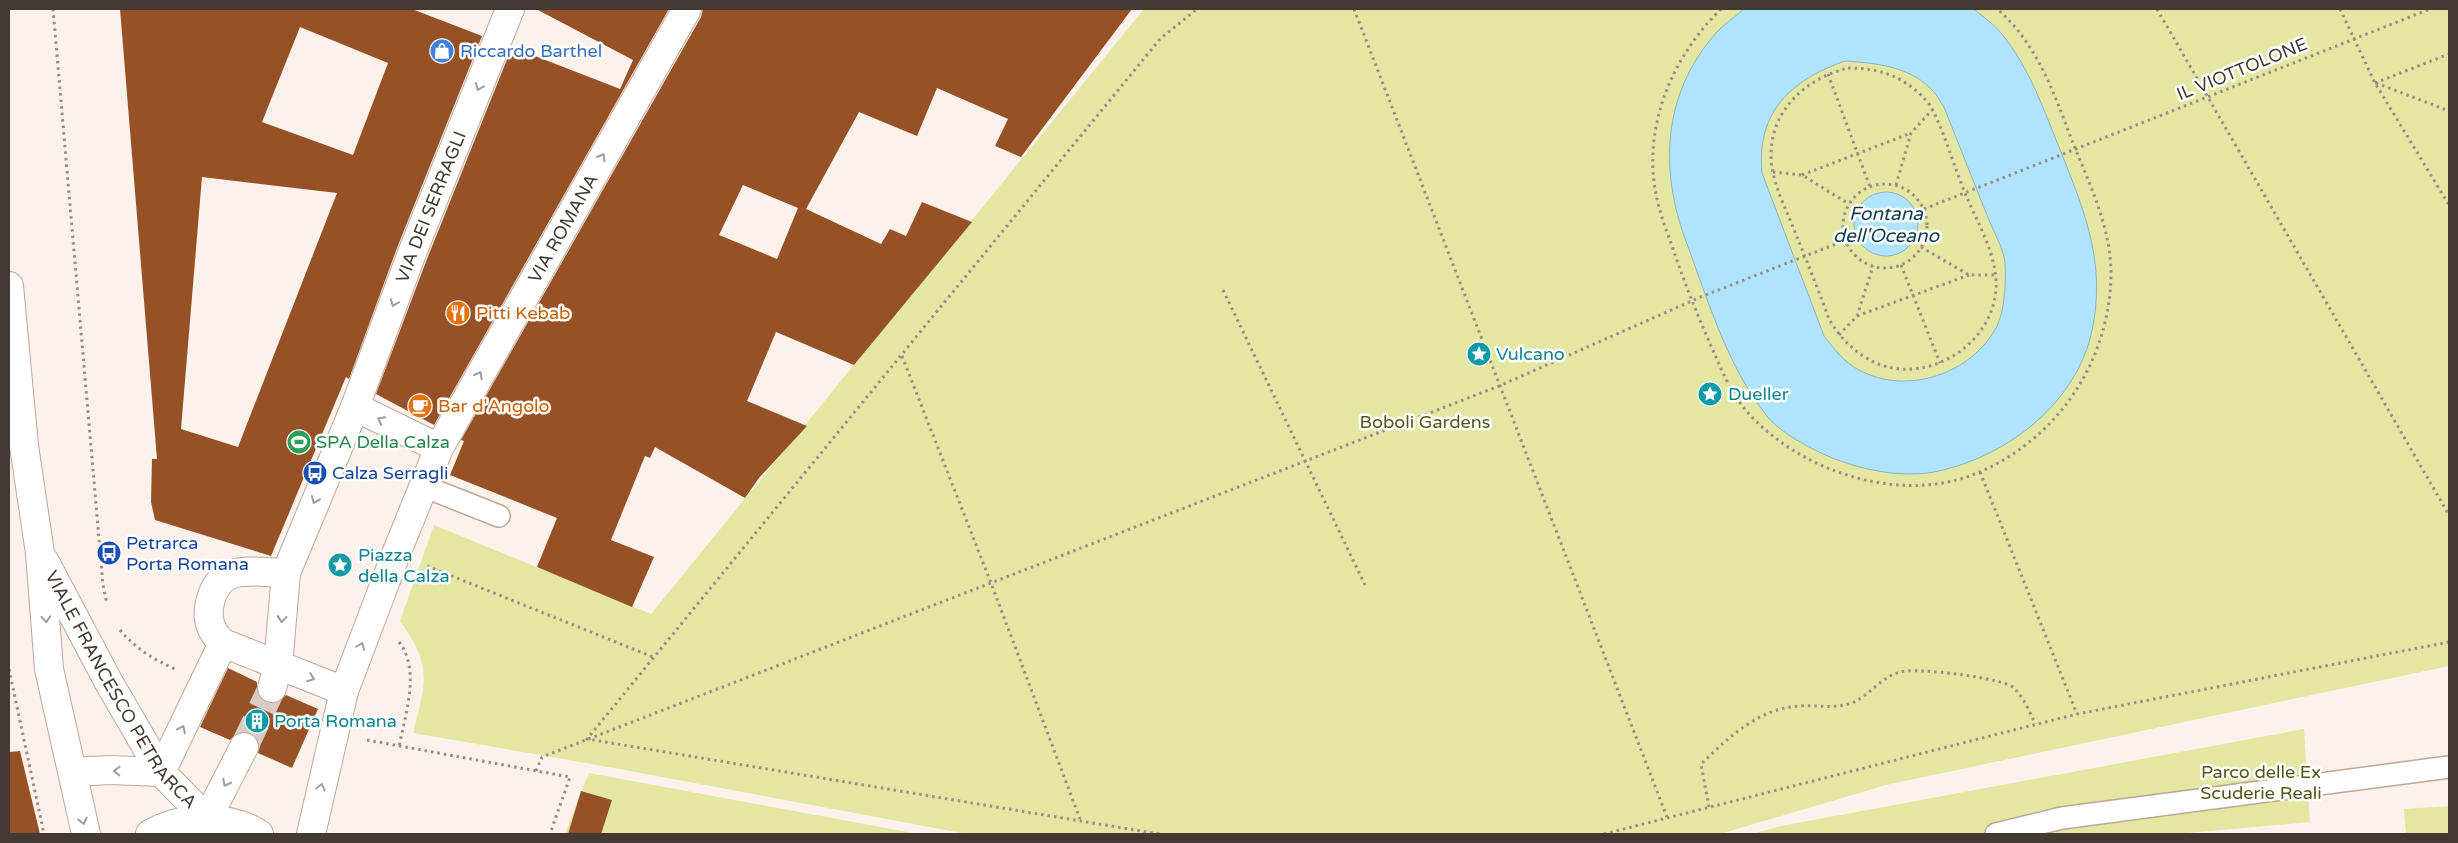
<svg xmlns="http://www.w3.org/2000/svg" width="2458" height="843" font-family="'Varela Round',sans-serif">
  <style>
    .green { fill: #e3e7a1 }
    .water { fill: #b0e4fe; stroke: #8fb1c1; fill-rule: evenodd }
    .building { fill: #965226; fill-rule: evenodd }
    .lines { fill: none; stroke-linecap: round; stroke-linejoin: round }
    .street-tunnel { stroke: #d7cdc6; stroke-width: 28; stroke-dasharray: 28 14; stroke-linecap: butt }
    .lane-casing { stroke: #bfa798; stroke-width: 24 }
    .street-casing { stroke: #bfa798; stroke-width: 30 }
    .primary-casing { stroke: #bfa798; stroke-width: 30 }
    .path { stroke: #988e88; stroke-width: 3; stroke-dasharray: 2.5 4; stroke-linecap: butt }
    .lane { stroke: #fff; stroke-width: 21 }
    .street { stroke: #fff; stroke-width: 28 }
    .primary { stroke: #fff; stroke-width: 28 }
    .oneway { stroke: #a19c99 }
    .labels { text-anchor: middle; stroke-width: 5; stroke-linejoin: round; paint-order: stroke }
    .shop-label { font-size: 18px; fill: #366cbe; stroke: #fff; text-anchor: start }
    .street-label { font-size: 18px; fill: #433933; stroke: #fff }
    .food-label { font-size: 18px; fill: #c56008; stroke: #fff; text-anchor: start }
    .culture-label { font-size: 18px; fill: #0d838f; stroke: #fff; text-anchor: start }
    .park-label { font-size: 18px; fill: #545619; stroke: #fff }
    .leisure-label { font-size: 18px; fill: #27864d; stroke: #fff; text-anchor: start }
    .transit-label { font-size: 18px; fill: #164399; stroke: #fff; text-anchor: start }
    .water-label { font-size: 19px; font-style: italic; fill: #103b4c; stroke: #fff }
  </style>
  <rect width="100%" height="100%" fill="#fcf2eb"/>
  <g class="green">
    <path d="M1144 9H2449V666L1886 785 1720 834H967L592 764 413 733C426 683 433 666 400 621L434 525 651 614Z"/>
    <path d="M2304 729 2310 822 2176 834H1752L1781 826Z"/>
    <path d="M589 773 918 834H565Z"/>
    <path d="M2449 806V834H2406L2404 809Z"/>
  </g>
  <g class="water">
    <path d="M1744 9H1974C1983 17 1994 24 2001 33 2030 68 2044 111 2061 152 2086 215 2107 266 2091 335 2073 407 2004 458 1934 472 1896 479 1848 467 1815 450 1799 442 1778 430 1766 415 1727 365 1709 303 1687 244 1659 171 1662 94 1716 33 1724 24 1735 17 1744 9ZM1845 61C1874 63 1908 66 1930 88 1936 93 1940 101 1944 107 1959 145 1974 183 1989 220 1994 233 2004 249 2005 263 2006 282 2005 310 1997 326 1972 374 1907 396 1859 370 1844 362 1834 349 1824 336L1762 173C1756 112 1791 80 1845 61Z"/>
    <circle cx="1886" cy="224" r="32"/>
  </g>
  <g class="building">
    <path d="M120 9H412L482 36 397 248 349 379 346 377 271 556 155 520 151 502 152 459H157ZM300 27 388 63 353 155 262 122ZM202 177 337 193 238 447 181 429Z"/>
    <path d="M536 9H669L434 425 376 394 427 259 512 47 620 89 633 60Z"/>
    <path d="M703 9H1132L1021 157 995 146 1008 119 937 88 917 136 859 112 806 209 881 244 890 229 906 236 922 202 972 222 854 365 776 332 747 401 807 426 759 478 745 498 655 447 650 458 645 456 611 540 654 557 632 607 537 567 557 518 450 475 464 441 461 440 701 17ZM743 185 798 208 777 259 719 235Z"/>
    <path d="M228 668 257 682V692L261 699 267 703H276L286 695 318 709 292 768 258 753 260 746 257 739 251 733 243 731 236 734 230 740 200 727Z"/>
    <path d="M20 751 40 834H9V752Z"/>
    <path d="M581 791 612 800 601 834H568Z"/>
  </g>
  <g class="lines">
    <path class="street-tunnel" d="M244 747 272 688"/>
    <defs>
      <g id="lane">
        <path d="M423 486 499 516"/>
        <path d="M1996 834 2062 818 2449 767"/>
      </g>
      <g id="street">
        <path d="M355 407 439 448"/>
        <path d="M286 573C249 572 216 562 209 608 207 622 213 634 223 643L344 691"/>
        <path id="s1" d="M272 688 278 666 286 573 355 407 412 253 510 9"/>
        <path d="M73 772 110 770 161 772 223 643"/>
        <path d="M207 819 244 747"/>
        <path id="s2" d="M311 834 344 691 396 554 439 448 687 9"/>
      </g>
      <g id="primary">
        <path d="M9 286 24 446 40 553 49 669 86 834"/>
        <path id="s3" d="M45 562 108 681 161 772 207 819"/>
        <path d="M150 834C181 816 228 814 259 834"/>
      </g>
    </defs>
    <use href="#lane" class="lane-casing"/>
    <use href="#street" class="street-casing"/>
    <use href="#primary" class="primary-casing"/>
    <g class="path">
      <path d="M53 9 103 585 107 604"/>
      <path d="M1354 9 1667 817"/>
      <path d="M1721 9C1669 60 1639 135 1659 207 1663 223 1670 239 1675 255 1686 286 1698 317 1712 348 1721 368 1729 390 1744 408 1797 472 1904 507 1982 471 2060 436 2110 359 2111 274 2111 228 2090 185 2073 143 2054 94 2038 44 1997 9"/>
      <path d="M2157 9 2449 515"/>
      <path d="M2340 9 2375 83 2449 205"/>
      <path d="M1848 68C1882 68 1908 78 1930 105 1945 133 1953 164 1965 193 1978 224 1998 256 1996 290 1991 349 1920 389 1868 359 1851 349 1839 336 1829 319 1819 292 1808 264 1797 237 1789 216 1778 195 1773 173 1762 120 1799 80 1848 68Z"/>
      <path d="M1828 74 1870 187"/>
      <path d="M2375 83 2449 54"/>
      <path d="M2376 83 2449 111"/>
      <path d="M1773 172 1802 175 1849 204"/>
      <path d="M1802 175 1911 133"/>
      <circle cx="1885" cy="226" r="42"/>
      <path d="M1896 185 1911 133 1932 110"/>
      <path d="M1924 209 2430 9"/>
      <path d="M1921 247 1969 275H1995"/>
      <path d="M1901 265 1940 363"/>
      <path d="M1223 290 1365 585"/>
      <path d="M1857 316 1969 275"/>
      <path d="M1839 335 1857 316 1873 266"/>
      <path d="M902 356 991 583 1080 819"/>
      <path d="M1980 472 2077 714"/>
      <path d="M427 566 653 657"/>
      <path d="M120 630C136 649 153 659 175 669"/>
      <path d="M399 642C421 670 405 715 399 747"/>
      <path d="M9 669 44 834"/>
      <path d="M367 740 570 777 550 834"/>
      <path d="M536 771 542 757 1499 386 1703 296 1846 240"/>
      <path d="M1709 807 1701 764C1729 737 1759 708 1800 706 1818 705 1834 709 1852 703 1869 696 1881 677 1900 672 1915 667 2005 678 2014 688 2024 698 2030 712 2035 724"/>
      <path d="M1159 834 587 739 1160 39 1197 9"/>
      <path d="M1604 834 2077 714 2449 642"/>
    </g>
    <use href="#lane" class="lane"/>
    <use href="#street" class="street"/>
    <use href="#primary" class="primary"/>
  </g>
  <defs><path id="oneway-chevron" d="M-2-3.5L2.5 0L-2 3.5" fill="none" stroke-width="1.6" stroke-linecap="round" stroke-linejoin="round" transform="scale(1.25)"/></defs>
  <g class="oneway">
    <use href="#oneway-chevron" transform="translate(479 87) rotate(112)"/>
    <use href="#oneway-chevron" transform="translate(602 157) rotate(-60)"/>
    <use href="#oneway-chevron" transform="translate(394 303) rotate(111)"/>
    <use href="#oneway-chevron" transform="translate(479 375) rotate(-61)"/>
    <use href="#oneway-chevron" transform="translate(381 420) rotate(-153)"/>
    <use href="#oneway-chevron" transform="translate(315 500) rotate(112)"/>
    <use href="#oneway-chevron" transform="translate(46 619) rotate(86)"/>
    <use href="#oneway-chevron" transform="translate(282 619) rotate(95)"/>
    <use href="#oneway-chevron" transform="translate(361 646) rotate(-69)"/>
    <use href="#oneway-chevron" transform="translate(311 678) rotate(21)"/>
    <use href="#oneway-chevron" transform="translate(182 729) rotate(-64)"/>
    <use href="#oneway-chevron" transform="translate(117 771) rotate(-178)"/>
    <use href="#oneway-chevron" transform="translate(226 783) rotate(117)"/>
    <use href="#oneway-chevron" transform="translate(321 787) rotate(-77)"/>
    <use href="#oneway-chevron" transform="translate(83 821) rotate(78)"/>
  </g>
  <defs>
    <symbol id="shop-disc" viewBox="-11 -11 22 22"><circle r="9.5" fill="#3f7fe0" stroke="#fff"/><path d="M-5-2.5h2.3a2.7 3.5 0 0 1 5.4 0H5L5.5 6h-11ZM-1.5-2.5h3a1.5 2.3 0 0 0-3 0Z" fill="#fff"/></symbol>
    <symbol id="restaurant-disc" viewBox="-11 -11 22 22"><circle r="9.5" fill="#e8710a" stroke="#fff"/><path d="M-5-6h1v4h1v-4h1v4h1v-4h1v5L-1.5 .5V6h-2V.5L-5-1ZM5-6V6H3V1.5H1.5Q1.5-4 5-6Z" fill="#fff"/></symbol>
    <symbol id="sight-disc" viewBox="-11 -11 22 22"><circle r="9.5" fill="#0f9aa8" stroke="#fff"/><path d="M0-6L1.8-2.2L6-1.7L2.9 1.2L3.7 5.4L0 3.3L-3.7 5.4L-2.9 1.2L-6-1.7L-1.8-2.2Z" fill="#fff"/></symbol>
    <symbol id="cafe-disc" viewBox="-11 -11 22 22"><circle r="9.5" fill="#e8710a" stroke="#fff"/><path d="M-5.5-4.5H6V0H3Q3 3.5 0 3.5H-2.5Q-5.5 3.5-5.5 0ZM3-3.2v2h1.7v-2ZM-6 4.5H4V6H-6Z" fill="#fff"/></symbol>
    <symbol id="stadium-disc" viewBox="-11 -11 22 22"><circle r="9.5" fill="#2e9e5b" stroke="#fff"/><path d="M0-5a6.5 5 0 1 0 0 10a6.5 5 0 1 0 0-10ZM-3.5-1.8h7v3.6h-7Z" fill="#fff"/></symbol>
    <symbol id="bus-disc" viewBox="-11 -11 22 22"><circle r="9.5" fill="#1a4fb4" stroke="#fff"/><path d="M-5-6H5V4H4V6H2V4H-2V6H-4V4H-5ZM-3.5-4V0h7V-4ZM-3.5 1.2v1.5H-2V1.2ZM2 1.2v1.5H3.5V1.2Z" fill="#fff"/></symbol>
    <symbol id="building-disc" viewBox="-11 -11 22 22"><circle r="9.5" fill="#0f9aa8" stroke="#fff"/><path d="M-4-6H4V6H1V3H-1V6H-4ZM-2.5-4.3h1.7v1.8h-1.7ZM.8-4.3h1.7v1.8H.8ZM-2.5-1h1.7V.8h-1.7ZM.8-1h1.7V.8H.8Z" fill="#fff"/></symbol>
  </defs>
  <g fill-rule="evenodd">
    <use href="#shop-disc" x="428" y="37" width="28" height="28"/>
    <use href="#restaurant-disc" x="444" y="299" width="28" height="28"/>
    <use href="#sight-disc" x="1465" y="340" width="28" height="28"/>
    <use href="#sight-disc" x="1696" y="380" width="28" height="28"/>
    <use href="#cafe-disc" x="406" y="392" width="28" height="28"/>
    <use href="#stadium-disc" x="285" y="428" width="28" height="28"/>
    <use href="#bus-disc" x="301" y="459" width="28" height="28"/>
    <use href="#bus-disc" x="95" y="539" width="28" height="28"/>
    <use href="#sight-disc" x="326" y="551" width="28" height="28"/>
    <use href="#building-disc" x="243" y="707" width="28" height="28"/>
  </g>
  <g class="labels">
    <g class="shop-label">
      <text x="460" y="57">Riccardo Barthel</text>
    </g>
    <g class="street-label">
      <text transform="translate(2242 69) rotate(-22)" y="6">IL VIOTTOLONE</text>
      <text dy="6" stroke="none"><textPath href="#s1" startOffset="510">VIA DEI SERRAGLI</textPath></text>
      <text dy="6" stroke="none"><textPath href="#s2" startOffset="660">VIA ROMANA</textPath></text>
      <text dy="6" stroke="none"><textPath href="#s3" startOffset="149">VIALE FRANCESCO PETRARCA</textPath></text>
    </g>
    <g class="food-label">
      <text x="476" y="319">Pitti Kebab</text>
      <text x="438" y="412">Bar d'Angolo</text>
    </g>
    <g class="culture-label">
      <text x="1496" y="360">Vulcano</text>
      <text x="1728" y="400">Dueller</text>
      <text x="358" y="561">Piazza<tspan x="358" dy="21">della Calza</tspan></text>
      <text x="274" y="727">Porta Romana</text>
    </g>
    <g class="park-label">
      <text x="1425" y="428">Boboli Gardens</text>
      <text x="2261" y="778">Parco delle Ex<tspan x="2261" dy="21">Scuderie Reali</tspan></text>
    </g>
    <g class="leisure-label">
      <text x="316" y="448">SPA Della Calza</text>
    </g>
    <g class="transit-label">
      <text x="332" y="479">Calza Serragli</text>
      <text x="126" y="549">Petrarca<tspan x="126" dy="21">Porta Romana</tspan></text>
    </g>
    <g class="water-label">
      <text x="1886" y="220">Fontana<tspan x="1886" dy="22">dell'Oceano</tspan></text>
    </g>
  </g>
  <rect width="2458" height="843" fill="none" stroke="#433933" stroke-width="20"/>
</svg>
